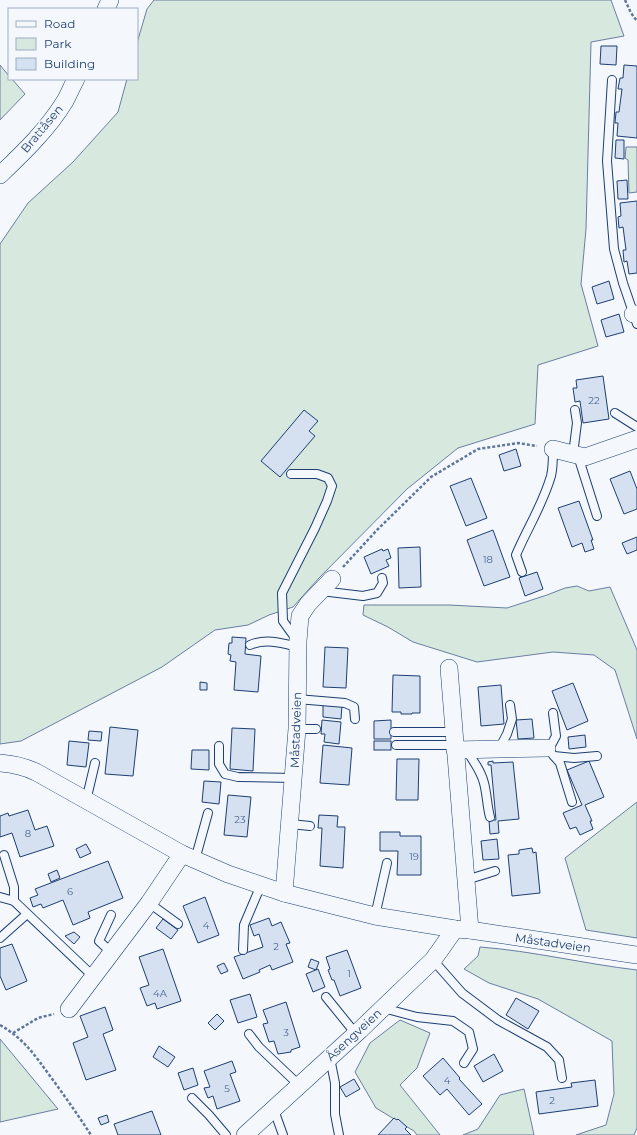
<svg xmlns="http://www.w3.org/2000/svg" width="637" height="1135" font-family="Montserrat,sans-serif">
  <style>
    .green { fill: #d7e8df; stroke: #687fa3 }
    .building { fill: #d5e0f0; stroke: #1d3f73 }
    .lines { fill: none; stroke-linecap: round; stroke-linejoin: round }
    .lane-casing { stroke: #1d3f73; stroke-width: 10 }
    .street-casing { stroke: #1d3f73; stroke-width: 18 }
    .path { stroke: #5e769c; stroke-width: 2.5; stroke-dasharray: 3 2; stroke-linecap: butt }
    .lane { stroke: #f4f7fb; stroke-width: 8 }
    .street { stroke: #f4f7fb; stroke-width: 17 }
    .labels { text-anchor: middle; stroke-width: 3; stroke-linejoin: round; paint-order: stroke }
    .number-label { font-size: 10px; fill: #4b6792 }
    .street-label { font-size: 12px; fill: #1d3f73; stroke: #f4f7fb }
  </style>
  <rect width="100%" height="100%" fill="#f4f7fb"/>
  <g class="green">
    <path d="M154 0H611L624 36 591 42 586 229 581 284 598 346 538 365 535 424 458 448 407 489 318 579 293 607 269 615 248 625 215 630 162 667 21 741 0 744V244L28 203 73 162 118 112 127 79H137V43L147 9Z"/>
    <path d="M0 65 9 76V79H12L25 94 0 120Z"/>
    <path d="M626 147H637V192L629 193 628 160 625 158Z"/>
    <path d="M577 586 589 591 610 587 637 650V739L615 670 594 655 553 652 477 662 413 642 388 627 363 615 364 605H449L507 608 547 595 565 588Z"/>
    <path d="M637 802V938L586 930 565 858Z"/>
    <path d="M480 947C533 951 585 964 637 970V1128L634 1135H576L606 1125 614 1094 612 1041 538 999 489 983 464 969 478 956Z"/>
    <path d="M400 1020 430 1033 417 1068 400 1085 440 1135H417L414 1131 376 1108 355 1072 370 1043Z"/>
    <path d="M0 1039 58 1109 0 1122Z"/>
    <path d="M524 1089 534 1135H463L478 1129 500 1095Z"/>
  </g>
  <g class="building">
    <path d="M601 46H617L616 65 600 64Z"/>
    <path d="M624 65 637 66V138L617 136 618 123H615L616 112H619L622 89H618L620 78H623Z"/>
    <path d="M616 140H624V159L615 158Z"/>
    <path d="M627 180 628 199H618L617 181Z"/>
    <path d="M637 201V273L629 274 627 261 624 262 623 250H626L623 227 619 228 618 217 621 216 620 203Z"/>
    <path d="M609 281 614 299 597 304 592 287Z"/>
    <path d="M619 314 624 332 606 337 601 320Z"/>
    <path d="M603 376 609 419 583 423 580 401 575 402 573 388H577L576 380Z"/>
    <path d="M304 410 318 421 309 431 315 436 280 477 261 461Z"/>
    <path d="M516 449 521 466 504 471 499 455Z"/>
    <path d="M630 471 637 489V509L624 514 610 479Z"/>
    <path d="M471 478 487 518 466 526 450 486Z"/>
    <path d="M579 501 593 540H591L594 549 585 552 582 543 572 547 558 508Z"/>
    <path d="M493 530 510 577 484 586 467 540Z"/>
    <path d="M637 537V550L627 554 622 543Z"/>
    <path d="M420 547 421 587 399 588 398 548Z"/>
    <path d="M382 549 383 551 388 549 391 558 386 560 389 566 371 574 364 557Z"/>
    <path d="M537 572 543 589 525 596 519 578Z"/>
    <path d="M232 637 246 638 245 654 261 656 258 692 234 690 236 662 230 661 231 655 228 654 229 643H232Z"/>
    <path d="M325 647 348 648 346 688 323 687Z"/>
    <path d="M393 675 420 676V713H412V714H401V712H392Z"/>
    <path d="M200 682 207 683V690H200Z"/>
    <path d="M573 683 588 721 567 730 552 691Z"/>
    <path d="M501 685 504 724 481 726 478 687Z"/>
    <path d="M323 704 342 705 341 719 323 717Z"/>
    <path d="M532 719 534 738 518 739 516 720Z"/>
    <path d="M322 720 341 722 339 744 324 742 325 734H321Z"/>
    <path d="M391 720V739H374V721Z"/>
    <path d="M110 727 138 730 133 776 105 774Z"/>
    <path d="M232 728 255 729 253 771 230 769Z"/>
    <path d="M89 731 102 732 101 741 88 740Z"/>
    <path d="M585 735 586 747 569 749 568 737Z"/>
    <path d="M69 741 89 743 86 767 67 765Z"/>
    <rect x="374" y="741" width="17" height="9"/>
    <path d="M323 745 352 748 349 785 320 783Z"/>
    <path d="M192 750H209V770L191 769Z"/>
    <path d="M397 759H419L418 800H396Z"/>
    <path d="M493 761V763L513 762 519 819 498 821 499 833 490 834 489 820H496L491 765H488V762Z"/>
    <path d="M589 761 604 797 585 805 592 821H590L593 829 580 835 576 827 570 829 563 813 582 805 567 770Z"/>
    <path d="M204 781 221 782 219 804 202 802Z"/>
    <path d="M228 795 251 797 247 837 224 835Z"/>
    <path d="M28 810 35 830 47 826 54 846 20 857 12 833 0 837V816L8 813 9 816Z"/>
    <path d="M319 815 338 816 337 827H345L343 868 320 866 322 828H318Z"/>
    <path d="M380 832H400V836H421V875H397L398 851H380Z"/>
    <path d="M497 839 499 859 483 860 481 841Z"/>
    <path d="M86 844 91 853 80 858 76 849Z"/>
    <path d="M532 848 533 853 536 852 540 893 512 896 508 855 519 854V850Z"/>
    <path d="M108 861 123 898 88 912 90 918 73 925 63 900 43 908 41 904 33 907 30 898 38 895 35 889Z"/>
    <path d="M57 870 60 878 51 882 48 874Z"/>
    <path d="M205 897 219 935 198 943 183 906Z"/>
    <path d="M269 918 272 926 281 922 290 943 286 944 293 962 272 970 270 965 259 970 260 972 243 979 234 957 263 947 259 934 254 936 250 925Z"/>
    <path d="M163 919 178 930 171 939 156 928Z"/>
    <path d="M74 932 80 937 74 944 65 936Z"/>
    <path d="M12 944 27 981 6 990 0 976V948Z"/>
    <path d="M163 949 181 1001 157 1009 155 1003 147 1006 140 988 149 985 139 957Z"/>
    <path d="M347 950 361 988 340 996 334 980H332L328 970 330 969 326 957Z"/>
    <path d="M311 959 319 962 316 970 308 967Z"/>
    <path d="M224 963 228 971 221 974 217 966Z"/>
    <path d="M318 969 325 987 313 992 306 974Z"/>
    <path d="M250 994 257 1017 238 1023 230 1000Z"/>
    <path d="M516 998 539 1011 528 1029 506 1015Z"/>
    <path d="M286 1002 300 1047 291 1050V1052L278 1054 274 1041 269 1042 263 1024 268 1023 263 1010Z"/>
    <path d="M105 1007 113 1030 103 1034 116 1070 86 1080 73 1043 88 1037 80 1016Z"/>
    <path d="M217 1014 224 1021 215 1030 208 1023Z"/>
    <path d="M159 1046 175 1057 168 1067 153 1057Z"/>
    <path d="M494 1054 503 1071 483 1082 474 1066Z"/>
    <path d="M443 1058 460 1078 459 1079 482 1104 469 1115 447 1089 440 1095 423 1076Z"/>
    <path d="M232 1061 236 1072 230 1074 240 1101 217 1109 213 1096 208 1098 204 1088 210 1087 204 1071Z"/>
    <path d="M193 1068 198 1085 184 1090 178 1073Z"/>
    <path d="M354 1079 360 1089 346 1097 340 1087Z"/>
    <path d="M595 1080 598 1106 539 1114 536 1092 572 1087 571 1083Z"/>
    <path d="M152 1111 161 1135H118L114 1124Z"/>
    <path d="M107 1115 109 1122 101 1125 98 1118Z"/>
    <path d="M394 1118 397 1120 398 1119 407 1127 405 1129 411 1135H378Z"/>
  </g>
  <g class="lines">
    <defs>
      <g id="lane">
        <path d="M612 80 607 161 614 249 623 283 637 324"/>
        <path d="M615 413 637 427"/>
        <path d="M573 454 577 423 575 410"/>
        <path d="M578 456 597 516"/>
        <path d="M291 474H317L328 478 332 486 327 501 315 528 282 593 283 621 296 639"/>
        <path d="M522 572 516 555C527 529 543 504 551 476 553 468 553 458 553 449"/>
        <path d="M321 591 363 596 377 593 383 583 382 578"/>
        <path d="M250 645C266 638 282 643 298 647"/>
        <path d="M297 699 345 703 354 707 355 719"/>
        <path d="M553 713 556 736 550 747 547 748 560 763 572 802"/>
        <path d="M297 729H316"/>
        <path d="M394 732H454"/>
        <path d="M396 745H455"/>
        <path d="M219 746V764L225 774 238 777 294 778"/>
        <path d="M499 749 507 734 512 719 510 705"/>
        <path d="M466 750C473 760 481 771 484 783 487 794 487 806 490 817"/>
        <path d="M554 756 574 758 597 756"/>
        <path d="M86 801 95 763"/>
        <path d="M290 824 310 826"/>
        <path d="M4 855 14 887V901"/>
        <path d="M195 860 208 813"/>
        <path d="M466 880 495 871"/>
        <path d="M0 897 14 901 94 977"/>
        <path d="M149 903 178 924"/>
        <path d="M111 915 99 941 112 953"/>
        <path d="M375 916 387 863"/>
        <path d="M0 938 27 914"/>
        <path d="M243 950 244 925 261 885"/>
        <path d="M433 960 462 993 498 1020 547 1047 559 1060 562 1078"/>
        <path d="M326 997 356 1034"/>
        <path d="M383 1008 417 1017 453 1021 469 1032 473 1049 464 1063"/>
        <path d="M249 1034 259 1047 300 1086"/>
        <path d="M330 1058 335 1083V1114L339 1135"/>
        <path d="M192 1098 209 1115 226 1135"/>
        <path d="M274 1110 283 1135"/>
      </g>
      <g id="street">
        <path d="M106 9 110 0"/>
        <path d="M0 175C24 152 48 129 65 101 69 94 72 86 76 79"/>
        <path d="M633 314H637"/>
        <path d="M553 449 585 457 637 439"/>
        <path d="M449 668 470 930"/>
        <path d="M455 750 547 748"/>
        <path d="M0 763C14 764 23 766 36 772L182 854 228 874 284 893 375 916 455 929 470 930 637 955"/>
        <path d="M284 893 297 729 298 641 300 616 308 604 332 579"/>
        <path d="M69 1009 149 903 182 854"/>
        <path d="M245 1135 360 1030 433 960 455 929"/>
      </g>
    </defs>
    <use href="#lane" class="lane-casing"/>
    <use href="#street" class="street-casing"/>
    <g class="path">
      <path d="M625 0 631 13 637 21"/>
      <path d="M343 567 377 530 431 477 478 449 518 443 537 446"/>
      <path d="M0 1025C24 1039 34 1054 50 1076 64 1095 78 1115 91 1135"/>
      <path d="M13 1033 38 1018 54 1014"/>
    </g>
    <use href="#lane" class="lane"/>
    <use href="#street" class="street"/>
  </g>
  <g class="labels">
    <g class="number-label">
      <text x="594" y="404">22</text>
      <text x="488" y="563">18</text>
      <text x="240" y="823">23</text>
      <text x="28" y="837">8</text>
      <text x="414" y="860">19</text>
      <text x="70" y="895">6</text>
      <text x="206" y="929">4</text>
      <text x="276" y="950">2</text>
      <text x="349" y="977">1</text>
      <text x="160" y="997">4A</text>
      <text x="286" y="1036">3</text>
      <text x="447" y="1084">4</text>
      <text x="227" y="1092">5</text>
      <text x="552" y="1104">2</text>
    </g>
    <g class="street-label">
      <text transform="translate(42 129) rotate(-50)" y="4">Brattåsen</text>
      <text transform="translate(296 730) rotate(-88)" y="4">Måstadveien</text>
      <text transform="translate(553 943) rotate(8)" y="4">Måstadveien</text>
      <text transform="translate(354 1035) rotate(-43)" y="4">Åsengveien</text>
    </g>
  </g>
  <rect x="8" y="8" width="130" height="72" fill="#f4f7fb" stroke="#9eadc5"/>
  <rect x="16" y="21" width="20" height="6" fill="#f4f7fb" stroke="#9eadc5"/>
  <text x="44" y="28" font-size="12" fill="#1d3f73">Road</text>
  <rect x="16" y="38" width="20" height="12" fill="#d7e8df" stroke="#9eadc5"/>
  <text x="44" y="48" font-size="12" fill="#1d3f73">Park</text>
  <rect x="16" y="58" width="20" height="12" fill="#d5e0f0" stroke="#9eadc5"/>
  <text x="44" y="68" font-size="12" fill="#1d3f73">Building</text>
</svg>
